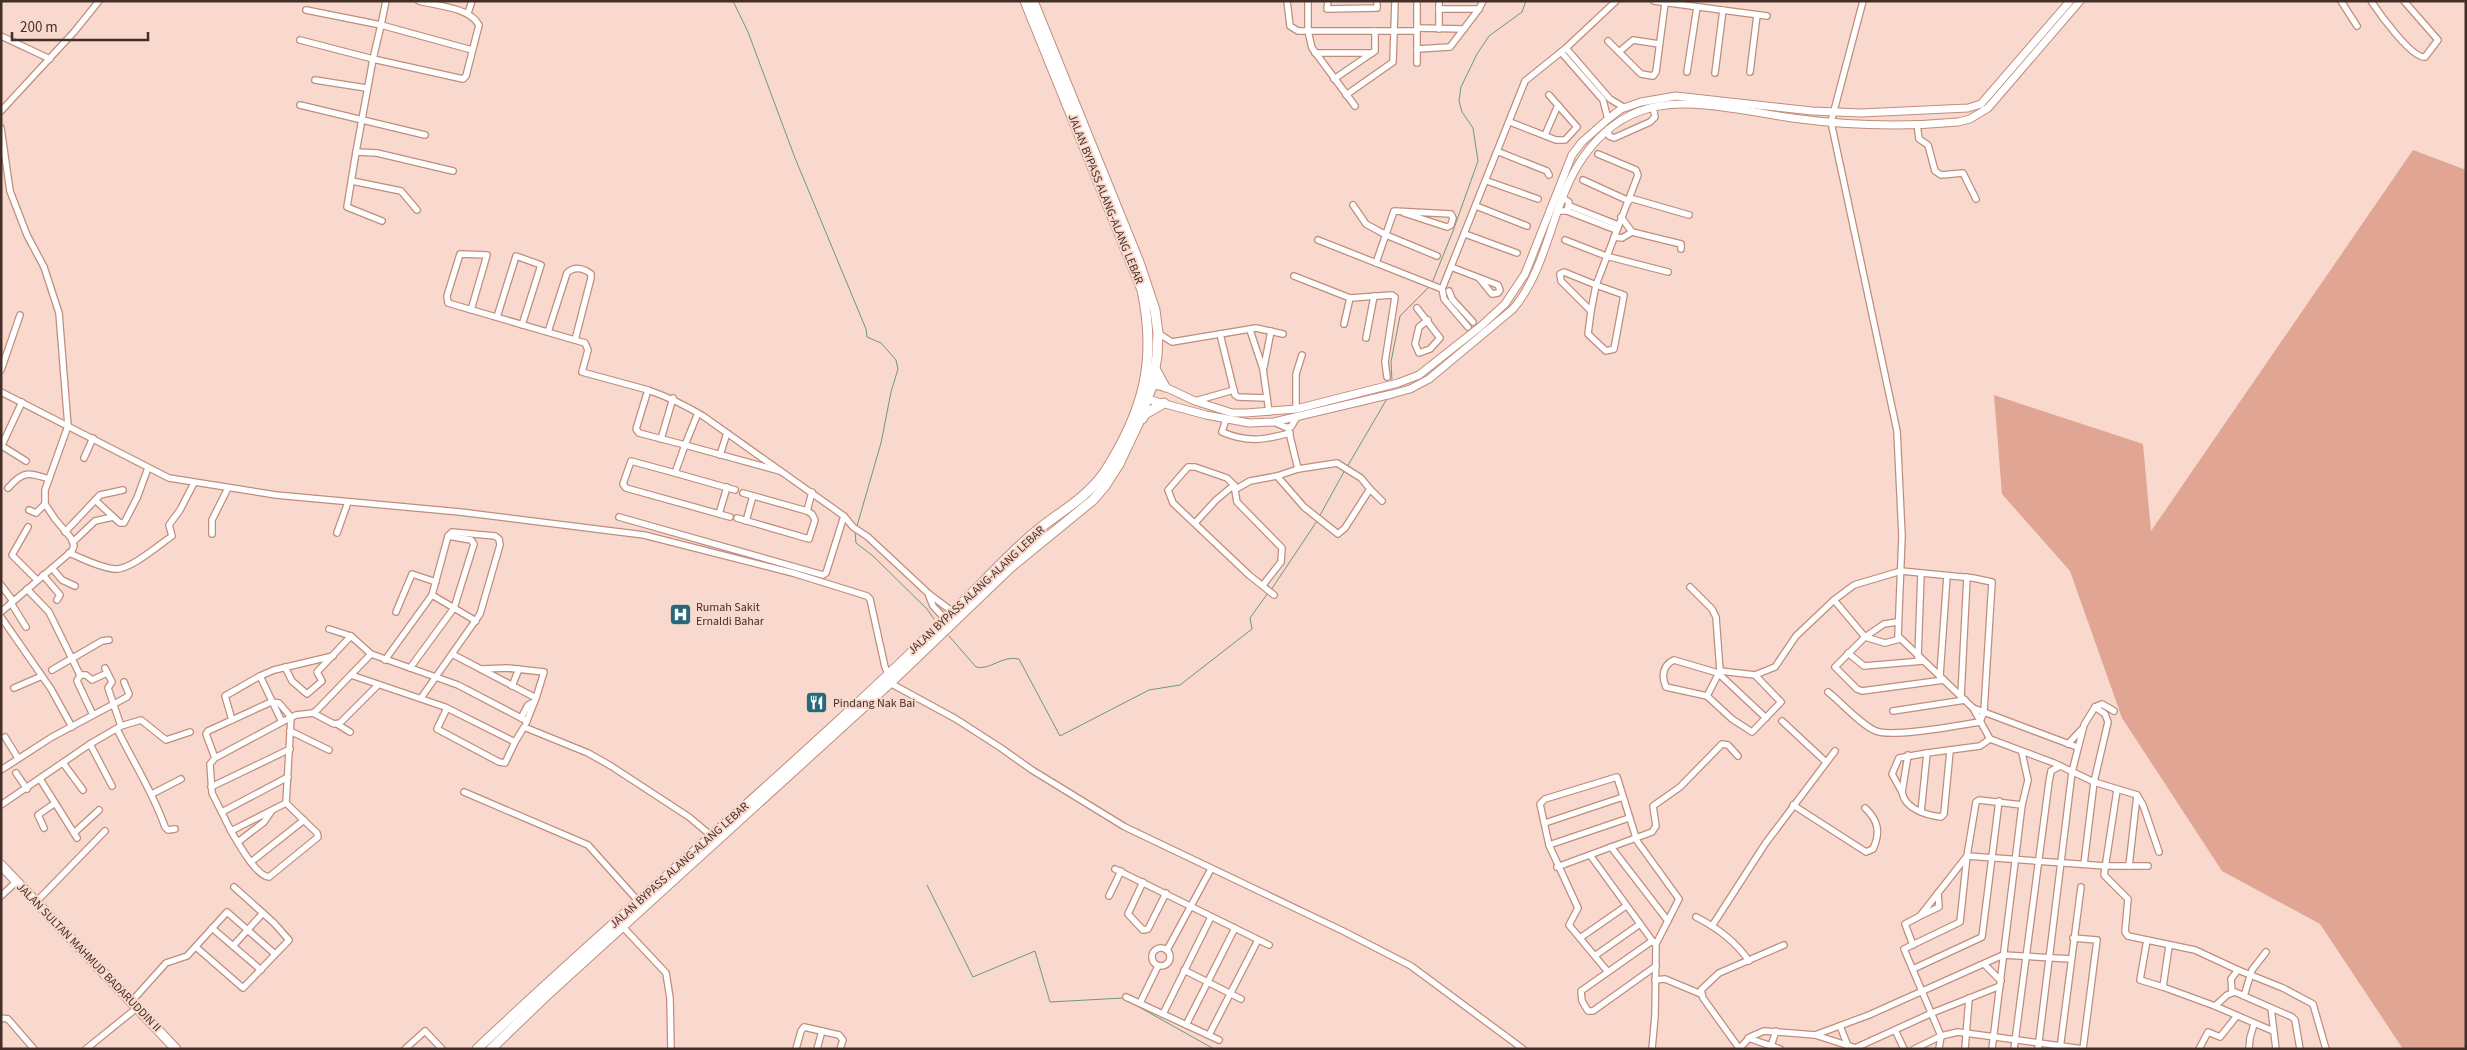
<svg xmlns="http://www.w3.org/2000/svg" width="2467" height="1050" font-family="'Source Sans 3',sans-serif">
  <style>
    .green { fill: #e1a693 }
    .lines { fill: none; stroke-linecap: round; stroke-linejoin: round }
    .stream { stroke: #6b9a7a; stroke-width: 1 }
    .minor-casing { stroke: #c08d7c; stroke-width: 8 }
    .tertiary-casing { stroke: #c08d7c; stroke-width: 9 }
    .trunk-casing { stroke: #c08d7c; stroke-width: 11 }
    .minor { stroke: #fff; stroke-width: 5.5 }
    .tertiary { stroke: #fff; stroke-width: 7 }
    .trunk { stroke: #fff; stroke-width: 9 }
    .labels { text-anchor: middle; stroke-width: 4; stroke-linejoin: round; paint-order: stroke }
    .street-label { font-size: 12px; fill: #442f28; stroke: #f9d8cd }
    .poi-label { font-size: 12px; fill: #442f28; stroke: #f9d8cd; text-anchor: start }
  </style>
  <rect width="100%" height="100%" fill="#f9d8cd"/>
  <path class="green" d="M2413 150 2466 170V1049H2403L2320 924 2222 871 2122 718 2070 571 2002 494 1994 395 2143 444 2151 531Z"/>
  <g class="lines">
    <g class="stream">
      <path d="M733 1 748 32 795 158 866 329 867 337 881 343 896 360 898 369 891 392 881 443 857 526"/>
      <path d="M1432 283 1453 231 1478 161 1473 128 1462 112 1459 101 1461 87 1477 54 1489 36 1522 12 1526 1"/>
      <path d="M1392 381 1391 362 1400 316 1430 286"/>
      <path d="M1347 467 1388 397"/>
      <path d="M1319 517 1345 470"/>
      <path d="M855 532 856 543 873 556 927 609 934 619"/>
      <path d="M1271 590 1317 521"/>
      <path d="M949 636 976 667C989 671 1002 655 1019 659L1060 736 1149 690 1180 685 1252 629 1250 618 1268 593"/>
      <path d="M927 885 973 977 1035 951 1050 1002 1123 998 1214 1049"/>
    </g>
    <defs>
      <g id="minor">
        <path d="M386 1 381 25 472 50"/>
        <path d="M1287 1 1290 26 1298 31H1417"/>
        <path d="M1308 1V31L1312 48 1355 106"/>
        <path d="M1328 1 1327 9 1377 8V1"/>
        <path d="M1654 1 1767 16"/>
        <path d="M1863 1 1831 122 1897 431 1902 536 1898 636 1973 708 1990 739 2054 763 2094 782 2137 795 2143 805 2159 852"/>
        <path d="M2341 1 2357 26"/>
        <path d="M2371 1C2379 13 2412 59 2425 57L2438 40 2404 1"/>
        <path d="M1439 9H1479"/>
        <path d="M306 10 381 25 373 59 463 79 466 76 479 25C469 7 437 6 419 1"/>
        <path d="M468 13 472 1"/>
        <path d="M1417 28 1464 29"/>
        <path d="M1439 29V1"/>
        <path d="M1 36 50 59"/>
        <path d="M300 40 373 59 356 152 377 153 453 171"/>
        <path d="M1608 41 1641 74 1653 76 1656 72 1665 3"/>
        <path d="M1566 48 1610 99 1625 108"/>
        <path d="M1417 49 1450 47 1479 9 1483 1"/>
        <path d="M1561 52 1603 100 1608 119"/>
        <path d="M1619 52 1633 40 1659 44"/>
        <path d="M1315 53H1372"/>
        <path d="M1417 63V1"/>
        <path d="M1687 72 1697 7"/>
        <path d="M1750 72 1757 15"/>
        <path d="M1715 73 1723 10"/>
        <path d="M1334 79 1375 51V31"/>
        <path d="M315 80 366 88"/>
        <path d="M1346 95 1393 62 1395 1"/>
        <path d="M300 105 425 135"/>
        <path d="M1 111 74 32 99 1"/>
        <path d="M1510 122 1556 140H1565L1577 127 1549 95"/>
        <path d="M1917 124 1919 139 1928 145 1935 171 1941 175 1963 173 1976 199"/>
        <path d="M1 128 10 191 27 235 44 267 59 313 68 426 45 490V504L55 519 71 538 74 546 72 551 1 612"/>
        <path d="M1608 129 1609 136 1614 138 1650 122 1655 117 1653 107"/>
        <path d="M1545 135 1558 105"/>
        <path d="M356 152 347 207 382 221"/>
        <path d="M1499 152 1547 171 1549 175"/>
        <path d="M1583 180 1629 201"/>
        <path d="M352 181 401 191 417 210"/>
        <path d="M1487 181 1538 199"/>
        <path d="M1630 198 1689 215"/>
        <path d="M1353 205 1366 224 1386 235 1437 256"/>
        <path d="M1476 206 1527 226"/>
        <path d="M1570 206 1618 225"/>
        <path d="M1559 211H1567L1569 202 1563 198"/>
        <path d="M1567 211 1616 230"/>
        <path d="M1621 217 1632 232"/>
        <path d="M1465 234 1517 253"/>
        <path d="M1614 237 1622 238 1632 232 1681 244V249"/>
        <path d="M1318 240 1442 289"/>
        <path d="M1565 240 1606 256 1668 272"/>
        <path d="M1376 263 1394 211 1451 214 1453 218 1451 225 1447 227 1404 213"/>
        <path d="M1451 267 1498 285 1500 290 1498 293 1492 294 1479 278"/>
        <path d="M1294 276 1350 298 1392 295 1395 297 1385 362 1387 377"/>
        <path d="M1449 291 1452 299 1473 322"/>
        <path d="M1417 308 1440 338 1430 349 1419 353 1415 344 1419 327 1428 320"/>
        <path d="M471 310 487 255 460 254 447 296 448 303 585 343 588 350 582 372 648 390"/>
        <path d="M1591 311 1596 285 1564 272 1560 274 1561 281 1591 311 1588 334 1606 351 1614 349 1624 295 1596 285 1638 175 1636 170 1598 154"/>
        <path d="M497 317 516 256 541 265 522 325"/>
        <path d="M1344 324 1350 298"/>
        <path d="M1468 327 1444 299 1442 289 1525 81 1566 48 1616 1"/>
        <path d="M1250 330 1263 369 1269 412"/>
        <path d="M548 332 567 273C574 266 584 268 591 274V278L575 340"/>
        <path d="M1158 333 1172 342 1256 328 1283 334"/>
        <path d="M1220 334 1235 395 1238 397 1267 398"/>
        <path d="M1366 338 1374 296"/>
        <path d="M1264 367 1271 331"/>
        <path d="M1 370 20 315"/>
        <path d="M1 392 169 478 276 495 460 512 644 535 793 573 867 596 870 599 885 667 888 673"/>
        <path d="M1195 401 1234 390"/>
        <path d="M1296 409V374L1302 355"/>
        <path d="M698 413 685 445 639 433 636 429 648 390C668 397 685 405 703 416L844 516 853 527 868 537 929 594 953 612"/>
        <path d="M1226 419 1222 432C1248 443 1264 440 1290 433"/>
        <path d="M1274 422 1285 427H1291L1297 417"/>
        <path d="M1288 428 1298 469"/>
        <path d="M661 439 673 398"/>
        <path d="M2 446 26 461"/>
        <path d="M1 447 22 402"/>
        <path d="M720 455 727 433"/>
        <path d="M84 458 93 438"/>
        <path d="M675 473 631 461 623 484 626 488 730 517"/>
        <path d="M1277 476 1298 469 1337 463 1361 478 1370 489"/>
        <path d="M8 488C23 471 27 472 49 479"/>
        <path d="M1236 489 1250 481 1277 476 1304 507 1338 534 1345 528 1370 489 1382 501"/>
        <path d="M735 490 675 473 685 445 780 471"/>
        <path d="M743 493 807 511 812 492"/>
        <path d="M95 500 120 523H124L137 498 148 468"/>
        <path d="M29 510 36 513 45 504"/>
        <path d="M719 514 727 487"/>
        <path d="M619 517 823 575 826 573 844 516"/>
        <path d="M737 518 809 539 815 520 812 514 807 511"/>
        <path d="M746 521 753 496"/>
        <path d="M1195 523 1216 500 1234 485"/>
        <path d="M28 527 12 555 37 580"/>
        <path d="M65 532 100 495 123 490"/>
        <path d="M337 533 348 502"/>
        <path d="M212 534V520L228 488"/>
        <path d="M73 542 95 521 113 517"/>
        <path d="M69 553C84 559 98 567 114 569 129 571 159 545 172 536L169 525 180 510 194 483"/>
        <path d="M52 568 62 580 75 586"/>
        <path d="M43 575 60 595 57 600"/>
        <path d="M1 585 13 601"/>
        <path d="M1263 585 1281 562 1282 548 1237 502 1234 485 1227 478 1195 467H1188L1168 490 1173 503 1249 575 1274 595"/>
        <path d="M1690 587 1712 609 1716 617 1720 671 1707 696"/>
        <path d="M27 589 49 612 80 675"/>
        <path d="M432 595 476 621"/>
        <path d="M929 596 933 606 946 620"/>
        <path d="M1834 600 1865 637 1884 624 1897 622"/>
        <path d="M11 603 26 627"/>
        <path d="M396 612 412 574 436 582"/>
        <path d="M1 617 51 689 72 727"/>
        <path d="M329 629 351 636"/>
        <path d="M1900 639 1885 643 1865 637 1835 667 1857 689 1862 691 1944 680"/>
        <path d="M1848 653 1864 666 1923 661"/>
        <path d="M452 654 536 698 526 723"/>
        <path d="M1918 657 1921 574"/>
        <path d="M385 660 432 595 448 536 471 540 474 544 454 608 410 668"/>
        <path d="M285 667 292 681 307 694 322 681 317 672 351 636 371 654"/>
        <path d="M481 669 507 668 544 672 536 698"/>
        <path d="M52 670 102 641 109 640"/>
        <path d="M1720 671 1755 675"/>
        <path d="M80 675 77 681 93 715"/>
        <path d="M80 675H86L92 680 107 673"/>
        <path d="M351 675 445 707 515 742 524 727 588 753 611 766 689 817 714 838"/>
        <path d="M1940 675 1947 576"/>
        <path d="M890 683 956 719 1001 748 1032 770 1125 827 1343 931 1411 966 1523 1049"/>
        <path d="M512 686 519 669"/>
        <path d="M14 688 42 676"/>
        <path d="M1961 696 1967 577"/>
        <path d="M421 698 480 614 500 545 499 539 495 536 452 532 448 536"/>
        <path d="M447 708 437 729 499 762 505 763 515 742"/>
        <path d="M1973 708 2077 747"/>
        <path d="M1893 711 1965 700"/>
        <path d="M313 713 334 724 340 723 377 686"/>
        <path d="M521 718 528 705 534 702"/>
        <path d="M1766 718 1718 673 1674 660C1663 665 1661 676 1666 687L1707 696 1732 719 1752 732 1754 730 1781 702 1755 675 1775 667 1796 636 1834 600 1854 585 1901 571 1973 578 1992 582 1984 711 1980 722C1960 725 1892 738 1876 731 1861 725 1842 703 1828 692"/>
        <path d="M232 720 225 696 260 676"/>
        <path d="M1782 721 1826 762"/>
        <path d="M282 722 260 676 274 670 333 656"/>
        <path d="M337 724 350 732"/>
        <path d="M121 726 141 720 166 740 190 732"/>
        <path d="M117 729C133 762 153 792 165 827L168 830 175 829"/>
        <path d="M290 731 329 750"/>
        <path d="M5 737 18 758"/>
        <path d="M90 744 121 726 108 688 112 682 105 668"/>
        <path d="M2068 744 2081 730"/>
        <path d="M1908 755 1902 792C1905 809 1926 815 1941 817L1944 814 1950 751"/>
        <path d="M215 758 206 734 208 731 271 702 279 703 291 717 286 803 231 831 212 793 210 764 215 758 282 722 296 715 313 713 317 710 371 654 458 685 527 721"/>
        <path d="M63 763 83 790"/>
        <path d="M1 770 52 737 127 697 129 694 124 682"/>
        <path d="M16 773 27 789"/>
        <path d="M40 779 77 838"/>
        <path d="M211 787 290 749"/>
        <path d="M2117 790 2104 875 2128 899 2125 932 2128 936 2147 940 2140 980 2163 987"/>
        <path d="M464 792 588 845 639 902"/>
        <path d="M1902 792 1892 774 1899 758 1927 753"/>
        <path d="M152 794 181 779"/>
        <path d="M1 805 90 744 112 786"/>
        <path d="M1793 805 1866 852 1873 849C1881 832 1878 820 1865 808"/>
        <path d="M222 812 288 777"/>
        <path d="M1921 812 1927 753 1980 746 1990 739"/>
        <path d="M1545 823 1623 797"/>
        <path d="M44 828 38 815 55 803"/>
        <path d="M231 831C238 843 256 876 269 877L318 837 317 833 286 803"/>
        <path d="M74 833 99 810"/>
        <path d="M238 842 264 822 271 812"/>
        <path d="M1549 845 1629 818"/>
        <path d="M1611 847 1668 921"/>
        <path d="M1590 855 1654 943"/>
        <path d="M251 862 304 820"/>
        <path d="M2084 864 2094 782 2108 722 2105 714 2095 707 2102 704 2114 711"/>
        <path d="M2129 866 2137 795"/>
        <path d="M1557 867 1652 832 1656 826 1653 806 1680 787 1722 744 1728 745 1738 756"/>
        <path d="M1115 869 1269 945"/>
        <path d="M1143 882 1128 914 1143 930 1148 929 1166 893"/>
        <path d="M1 896 16 882"/>
        <path d="M1109 896 1121 871"/>
        <path d="M36 902 105 831"/>
        <path d="M1922 915 1939 907 1938 893"/>
        <path d="M1696 917C1716 927 1736 942 1749 961"/>
        <path d="M622 926 666 973 670 998 671 1049"/>
        <path d="M1712 926 1765 844 1835 751"/>
        <path d="M212 928 261 970"/>
        <path d="M1580 938 1626 906"/>
        <path d="M2073 938 2097 940 2083 1049"/>
        <path d="M2147 940 2195 950 2238 970 2231 979 2232 992"/>
        <path d="M1652 941 1581 991 1582 1001 1588 1011H1593L1656 966"/>
        <path d="M1913 945 1905 924 1920 916 1967 856 2106 866H2148"/>
        <path d="M233 946 263 913"/>
        <path d="M2169 946 2163 987 2215 1006 2227 995 2235 992 2292 1017 2295 1020 2300 1049"/>
        <path d="M196 947 243 988 289 940 274 923 234 887"/>
        <circle cx="1161" cy="957" r="9"/>
        <path d="M1167 950 1211 869"/>
        <path d="M1596 955 1640 924"/>
        <path d="M1985 965 2001 981"/>
        <path d="M1913 969 1982 937 1999 801"/>
        <path d="M1184 970 1241 999"/>
        <path d="M2238 970 2283 988 2313 1004 2326 1049"/>
        <path d="M1608 972 1569 925 1578 908 1549 845 1540 804 1545 799 1617 777 1637 841 1679 899 1656 944 1655 1016 1652 1049"/>
        <path d="M1655 980 1665 979 1701 994"/>
        <path d="M2244 996 2252 970 2266 952"/>
        <path d="M1126 997 1219 1040"/>
        <path d="M132 1001 166 963 187 956 227 912 275 954"/>
        <path d="M1140 1003 1158 966"/>
        <path d="M2215 1006 2273 1031"/>
        <path d="M2271 1008 2276 1049"/>
        <path d="M1163 1014 1211 917"/>
        <path d="M1 1018 8 1019 34 1049"/>
        <path d="M1186 1025 1235 928"/>
        <path d="M1840 1026 1848 1046"/>
        <path d="M1895 1030 1904 1049"/>
        <path d="M1209 1035 1258 940"/>
        <path d="M1815 1035 1856 1048"/>
        <path d="M1748 1038 1780 1049"/>
        <path d="M1771 1046 1776 1031"/>
        <path d="M1739 1048 1703 998 1701 990 1719 973 1784 945"/>
        <path d="M86 1049 138 1007"/>
        <path d="M405 1049 425 1031 442 1049"/>
        <path d="M796 1049 801 1031 804 1027 839 1035 843 1040 840 1049"/>
        <path d="M817 1049 822 1031"/>
        <path d="M1739 1049 1750 1037 1764 1031 1815 1035 1869 1015 2003 955 2071 959"/>
        <path d="M1853 1049 1932 1013 2000 986"/>
        <path d="M1914 1049 1941 1036 1958 1032 2083 1049"/>
        <path d="M1939 1049 1941 1036 1904 949 1960 922 1967 856 1976 802 1979 800 2022 805"/>
        <path d="M1965 1049 1969 998"/>
        <path d="M1992 1049 2022 805 2028 780 2022 753"/>
        <path d="M2014 1049 2049 782 2051 771 2060 766"/>
        <path d="M2038 1049 2072 772 2084 725 2095 707"/>
        <path d="M2060 1049 2081 887"/>
        <path d="M2199 1049 2208 1032 2220 1037 2236 1017"/>
        <path d="M2249 1049 2250 1038 2254 1024"/>
      </g>
      <g id="tertiary">
        <path d="M1147 384 1165 387 1195 401 1232 413H1246L1296 409 1398 383 1419 375 1481 326 1505 304 1525 274 1572 155 1582 142 1608 119 1621 109 1641 102 1676 96 1812 111 1861 113 1968 108 1981 104 2070 1"/>
        <path d="M1143 398 1206 415 1249 423 1274 422 1392 394 1410 389 1429 379 1513 309C1550 265 1551 202 1584 156 1600 133 1623 115 1650 108 1691 97 1750 112 1792 118 1844 125 1905 127 1958 122L1970 119 1988 108 2080 1"/>
      </g>
      <g id="trunk">
        <path d="M1155 369 1165 387"/>
        <path d="M1142 419 1145 414 1164 403"/>
        <path d="M1 865 176 1049"/>
        <path d="M477 1049C645 890 824 744 986 579 1003 562 1021 543 1040 528 1063 510 1089 496 1106 470 1144 410 1157 360 1142 290L1025 1"/>
        <path d="M491 1049 546 996 890 683 1011 567 1093 500 1105 486 1119 464 1138 424 1152 386 1157 356 1158 333 1155 310 1139 262 1033 1"/>
      </g>
    </defs>
    <use href="#minor" class="minor-casing"/>
    <use href="#tertiary" class="tertiary-casing"/>
    <use href="#trunk" class="trunk-casing"/>
    <use href="#minor" class="minor"/>
    <use href="#tertiary" class="tertiary"/>
    <use href="#trunk" class="trunk"/>
  </g>
  <defs>
    <symbol id="hospital-square" viewBox="-11 -11 22 22"><rect x="-9" y="-9" width="18" height="18" rx="4" fill="#25697a" stroke="#f9d8cd"/><path d="M-5-5h3v3.5h4V-5h3V5h-3V1.5h-4V5h-3Z" fill="#fff"/></symbol>
    <symbol id="restaurant-square" viewBox="-11 -11 22 22"><rect x="-9" y="-9" width="18" height="18" rx="4" fill="#25697a" stroke="#f9d8cd"/><path d="M-5-6h1v4h1v-4h1v4h1v-4h1v5L-1.5 .5V6h-2V.5L-5-1ZM5-6V6H3V1.5H1.5Q1.5-4 5-6Z" fill="#fff"/></symbol>
  </defs>
  <g fill-rule="evenodd">
    <use href="#hospital-square" x="668" y="602" width="25" height="25"/>
    <use href="#restaurant-square" x="804" y="690" width="25" height="25"/>
  </g>
  <g class="labels">
    <g class="street-label">
      <text transform="translate(1106 199) rotate(68)" y="4">JALAN BYPASS ALANG-ALANG LEBAR</text>
      <text transform="translate(976 590) rotate(-43)" y="4">JALAN BYPASS ALANG-ALANG LEBAR</text>
      <text transform="translate(679 865) rotate(-42)" y="4">JALAN BYPASS ALANG-ALANG LEBAR</text>
      <text transform="translate(89 957) rotate(46)" y="4">JALAN SULTAN MAHMUD BADARUDDIN II</text>
    </g>
    <g class="poi-label">
      <text x="696" y="611">Rumah Sakit<tspan x="696" dy="14">Ernaldi Bahar</tspan></text>
      <text x="833" y="707">Pindang Nak Bai</text>
    </g>
  </g>
  <rect width="2467" height="1050" fill="none" stroke="#442f28" stroke-width="5"/>
  <path d="M12 32v8h136v-8" fill="none" stroke="#442f28" stroke-width="2.5"/>
  <text x="20" y="32" font-size="15" fill="#442f28" stroke="#f9d8cd" stroke-width="4" paint-order="stroke">200 m</text>
</svg>
